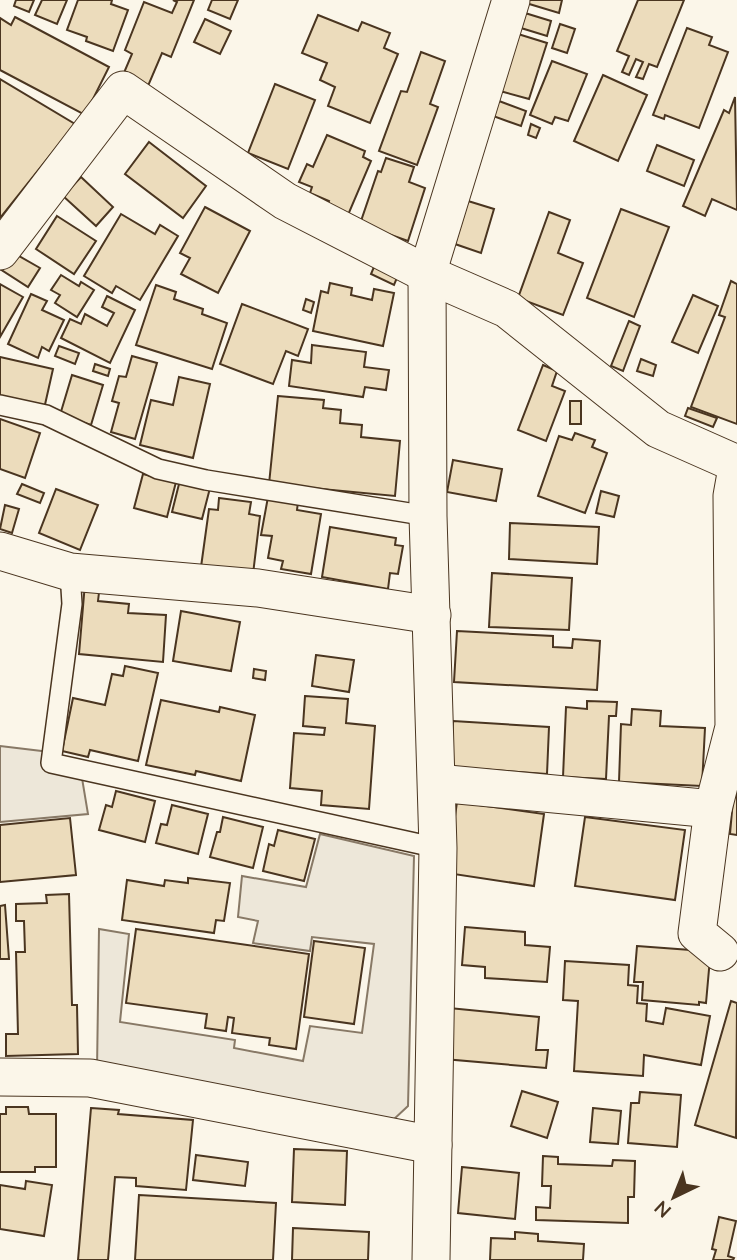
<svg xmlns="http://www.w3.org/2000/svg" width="737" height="1260" font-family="Mulish,sans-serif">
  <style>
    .parking { fill: #ede7d9; stroke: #887966; stroke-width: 2 }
    .building { fill: #ecdcbc; stroke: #4a3520; stroke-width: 2 }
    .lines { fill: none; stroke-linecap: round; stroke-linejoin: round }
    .lane-casing { stroke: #4a3520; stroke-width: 22 }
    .street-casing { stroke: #4a3520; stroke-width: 39 }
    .lane { stroke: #fbf6e9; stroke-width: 19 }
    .street { stroke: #fbf6e9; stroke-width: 37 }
  </style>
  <rect width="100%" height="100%" fill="#fbf6e9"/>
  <g class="parking">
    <path d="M0 746 50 752 81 772 88 814 0 822Z"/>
    <path d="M320 834 414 856 408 1106 392 1121 97 1070 99 929 129 934 120 1022 235 1040 234 1048 303 1061 310 1026 362 1033 374 944 312 937 310 951 253 943 258 921 238 917 242 876 306 887Z"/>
  </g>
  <g class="building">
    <path d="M16 0H34L29 12 14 6Z"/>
    <path d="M42 0H67L57 24 35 15Z"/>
    <path d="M78 0H112L111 4 128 10 113 51 86 41 87 37 67 30Z"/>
    <path d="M173 0H194L171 57 162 53 148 86 123 75 132 54 125 50 144 2 172 13 177 2Z"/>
    <path d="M212 0H238L230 19 208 10Z"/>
    <path d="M527 0H562L559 13 526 3Z"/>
    <path d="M638 0H684L657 67 649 64 643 79 636 77 643 62 636 59 629 75 622 72 629 56 617 51Z"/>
    <path d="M525 13 551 21 547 36 521 28Z"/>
    <path d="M318 15 358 31 362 22 390 33 384 48 398 54 370 123 328 106 335 87 320 80 327 63 302 53Z"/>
    <path d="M15 17 109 67 85 115 0 70V18L11 25Z"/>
    <path d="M205 19 231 31 220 54 194 42Z"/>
    <path d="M560 24 575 29 567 53 552 48Z"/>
    <path d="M687 28 712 37 709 45 728 52 699 128 665 115 664 119 653 115Z"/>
    <path d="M518 34 547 43 529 99 500 91Z"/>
    <path d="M421 52 445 61 430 104 438 107 417 165 379 151 401 91 407 92Z"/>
    <path d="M552 61 587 74 568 121 555 117 552 124 530 115Z"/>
    <path d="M603 75 647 95 618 161 574 141Z"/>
    <path d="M0 79 75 124 0 218Z"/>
    <path d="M275 84 315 100 288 169 248 153Z"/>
    <path d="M735 97 737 210 712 199 705 216 683 206 724 110 729 113Z"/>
    <path d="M499 101 526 111 521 126 493 116Z"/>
    <path d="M531 124 540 128 536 138 528 135Z"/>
    <path d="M327 135 365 151 363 157 371 161 348 215 327 206 329 201 310 193 312 187 299 182 307 164 313 167Z"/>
    <path d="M149 142 206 186 183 218 125 174Z"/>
    <path d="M657 145 694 160 684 186 647 171Z"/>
    <path d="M386 158 414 167 409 182 425 188 408 241 360 224 378 171 381 172Z"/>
    <path d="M81 177 113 207 96 226 63 196Z"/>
    <path d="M468 201 494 209 481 253 455 244Z"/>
    <path d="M205 207 250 231 218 293 181 274 190 258 180 253Z"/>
    <path d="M621 209 669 227 634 317 587 298Z"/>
    <path d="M549 212 570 220 558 253 583 263 563 315 518 298Z"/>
    <path d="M121 214 155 234 160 225 178 236 140 300 116 286 112 293 84 276Z"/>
    <path d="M57 216 96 241 74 274 36 249Z"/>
    <path d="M12 252 40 268 28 287 0 269Z"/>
    <path d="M376 262 399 273 394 285 371 274Z"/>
    <path d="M61 275 79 286 81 282 94 290 77 317 55 303 60 295 51 290Z"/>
    <path d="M731 281 737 284V424L691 407 725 317 719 315Z"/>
    <path d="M330 283 352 288 351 295 372 300 374 289 394 293 383 346 313 331 321 291 328 293Z"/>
    <path d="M0 284 23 297 0 337Z"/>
    <path d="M156 285 176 292 174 299 203 309 202 314 227 323 212 369 136 345Z"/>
    <path d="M31 294 47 301 42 310 64 320 49 351 42 347 38 358 8 344Z"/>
    <path d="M693 295 718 306 698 353 672 342Z"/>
    <path d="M107 296 135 310 110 363 61 338 70 319 81 324 85 314 107 326 114 313 102 307Z"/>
    <path d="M306 299 314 302 311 313 303 310Z"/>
    <path d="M242 304 308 329 298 356 286 351 273 384 220 364Z"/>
    <path d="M629 321 640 326 623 371 611 366Z"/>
    <path d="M312 345 366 352 364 367 389 370 386 390 365 387 363 397 289 386 292 360 311 363Z"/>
    <path d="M59 346 79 353 75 364 55 356Z"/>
    <path d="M132 356 157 363 135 439 111 432 119 403 112 401 119 376 126 377Z"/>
    <path d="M0 357 53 369 44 409 0 399Z"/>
    <path d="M641 359 656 365 653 376 637 371Z"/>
    <path d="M95 364 110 369 108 376 93 371Z"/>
    <path d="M543 365 557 371 552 386 565 391 546 441 518 430Z"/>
    <path d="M72 375 103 385 91 425 60 415Z"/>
    <path d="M179 377 210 384 193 458 140 445 151 400 173 405Z"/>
    <path d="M278 396 324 400 323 408 341 410 340 423 362 425 361 437 400 441 395 496 269 484Z"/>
    <rect x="570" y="401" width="11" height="23"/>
    <path d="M688 408 717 418 713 427 685 416Z"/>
    <path d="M0 419 40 433 25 478 0 469Z"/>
    <path d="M575 433 595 440 592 447 607 453 585 513 538 496 559 436 572 440Z"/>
    <path d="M453 460 502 469 496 501 447 492Z"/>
    <path d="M143 474 176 482 167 517 134 508Z"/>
    <path d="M180 480 210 488 202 519 172 512Z"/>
    <path d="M22 484 44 493 40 503 17 494Z"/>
    <path d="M56 489 98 505 80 550 39 533Z"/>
    <path d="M601 491 619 496 614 517 596 513Z"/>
    <path d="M268 497 298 502 297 510 321 514 311 574 281 569 283 561 268 558 272 536 261 535Z"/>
    <path d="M219 498 251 502 249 514 260 516 253 574 201 567 209 509 218 510Z"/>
    <path d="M5 505 19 509 12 533 0 529Z"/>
    <path d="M510 523 599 527 597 564 509 559Z"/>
    <path d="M330 527 396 538 395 545 403 546 398 574 390 573 388 589 322 577Z"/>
    <path d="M492 573 572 578 569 630 489 627Z"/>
    <path d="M85 583 100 584 98 601 129 604 128 613 166 615 163 662 79 654Z"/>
    <path d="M181 611 240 622 231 671 173 661Z"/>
    <path d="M457 631 553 636V647L572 648 573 639 600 641 597 690 454 682Z"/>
    <path d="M316 655 354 660 349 692 312 686Z"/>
    <path d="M125 666 158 673 138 761 90 750 88 757 62 751 73 698 105 705 112 674 123 676Z"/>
    <path d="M254 669 266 671 265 680 253 678Z"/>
    <path d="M305 696 348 699 346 723 375 726 369 809 321 805 322 791 290 788 294 733 324 735 325 728 303 726Z"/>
    <path d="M161 700 219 712 220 707 255 715 241 781 196 771 195 775 146 765Z"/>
    <path d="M587 701 617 702 616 716H609L606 779 563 777 566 707 587 709Z"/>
    <path d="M632 709 661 711 660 726 705 728 702 786 619 782 621 724 631 725Z"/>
    <path d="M453 721 549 727 547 774 450 767Z"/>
    <path d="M734 788H737V835L730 834Z"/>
    <path d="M116 791 155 801 145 842 99 830 106 805 112 807Z"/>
    <path d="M457 802 544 814 534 886 447 873Z"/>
    <path d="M172 805 208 814 198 854 156 843 161 824 167 825Z"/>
    <path d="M223 817 263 827 253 868 210 857 217 832H220Z"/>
    <path d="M585 817 685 830 675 900 575 886Z"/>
    <path d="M70 818 76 875 0 882V825Z"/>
    <path d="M278 830 315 839 304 881 263 871 269 844 274 846Z"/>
    <path d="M188 878 230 883 224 921 216 920 214 933 122 920 127 880 164 886 165 880 188 883Z"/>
    <path d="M69 894 72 1005H77L78 1054 6 1056V1034H18L16 952H25L24 921H16V904L47 903 46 895Z"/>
    <path d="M5 905 9 959H0V906Z"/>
    <path d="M465 927 525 932V945L550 947 547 982 485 978V967L462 965Z"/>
    <path d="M136 929 309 954 296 1049 269 1045 270 1038 232 1033 234 1018 228 1017 226 1031 205 1028 207 1014 126 1003Z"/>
    <path d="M314 941 365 948 354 1024 304 1017Z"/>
    <path d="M637 946 704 951 710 958 706 1003 699 1002V1005L642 1000 643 982H634Z"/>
    <path d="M565 961 629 965 628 985 638 986 637 1003 647 1004 646 1021 663 1024 666 1008 710 1016 701 1065 644 1055 643 1076 574 1071 578 1001 563 1000Z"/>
    <path d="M731 1001 737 1003 736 1138 695 1125Z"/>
    <path d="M449 1008 539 1017 536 1050H548L546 1068 444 1059Z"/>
    <path d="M522 1091 558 1102 547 1138 511 1126Z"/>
    <path d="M640 1092 681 1095 677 1147 628 1143 631 1103H639Z"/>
    <path d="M6 1107H28L29 1114H56V1167H35V1172H0V1114H6Z"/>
    <path d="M91 1108 119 1110 118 1114 193 1120 186 1190 136 1186V1178L115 1177 108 1260H78Z"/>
    <path d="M593 1108 621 1111 618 1144 590 1142Z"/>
    <path d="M294 1149 347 1151 345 1205 292 1202Z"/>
    <path d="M196 1155 248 1162 245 1186 193 1180Z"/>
    <path d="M543 1156 558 1157V1164L612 1166 613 1160 635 1161 634 1197H628V1223L536 1220V1207L550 1208 551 1186H542Z"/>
    <path d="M462 1167 519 1173 515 1219 458 1213Z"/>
    <path d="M26 1181 52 1185 44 1236 0 1229V1185L25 1189Z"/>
    <path d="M139 1195 276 1203 273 1260H135Z"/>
    <path d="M719 1217 736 1221 728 1256 734 1258 733 1260H713L716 1250 712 1249Z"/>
    <path d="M293 1228 369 1232 368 1260H292Z"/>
    <path d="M515 1232 538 1234V1241L584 1244 583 1260H490L491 1238 515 1239Z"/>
  </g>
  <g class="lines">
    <defs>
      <g id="lane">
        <path d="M0 405 46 415 158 469 206 480 428 516"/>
        <path d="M70 572 72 604 51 763 438 848"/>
      </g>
      <g id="street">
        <path d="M0 251 123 90 285 201 427 274 507 309 658 429 737 464"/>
        <path d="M0 551 70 572 258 588 432 615"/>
        <path d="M437 783 713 809"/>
        <path d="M720 952 697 933 713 809 734 727 732 496 737 468"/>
        <path d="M0 1077 90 1078 433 1145"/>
        <path d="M431 1260 438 848 428 516 427 274 511 0"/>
      </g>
    </defs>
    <use href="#lane" class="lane-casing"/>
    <use href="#street" class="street-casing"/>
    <use href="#lane" class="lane"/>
    <use href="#street" class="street"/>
  </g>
  <g transform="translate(674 1197) rotate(223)" stroke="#fbf6e9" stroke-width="5" paint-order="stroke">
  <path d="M0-5L12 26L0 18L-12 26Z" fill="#4a3520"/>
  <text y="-10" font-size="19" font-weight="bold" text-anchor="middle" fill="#4a3520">N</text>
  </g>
</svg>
